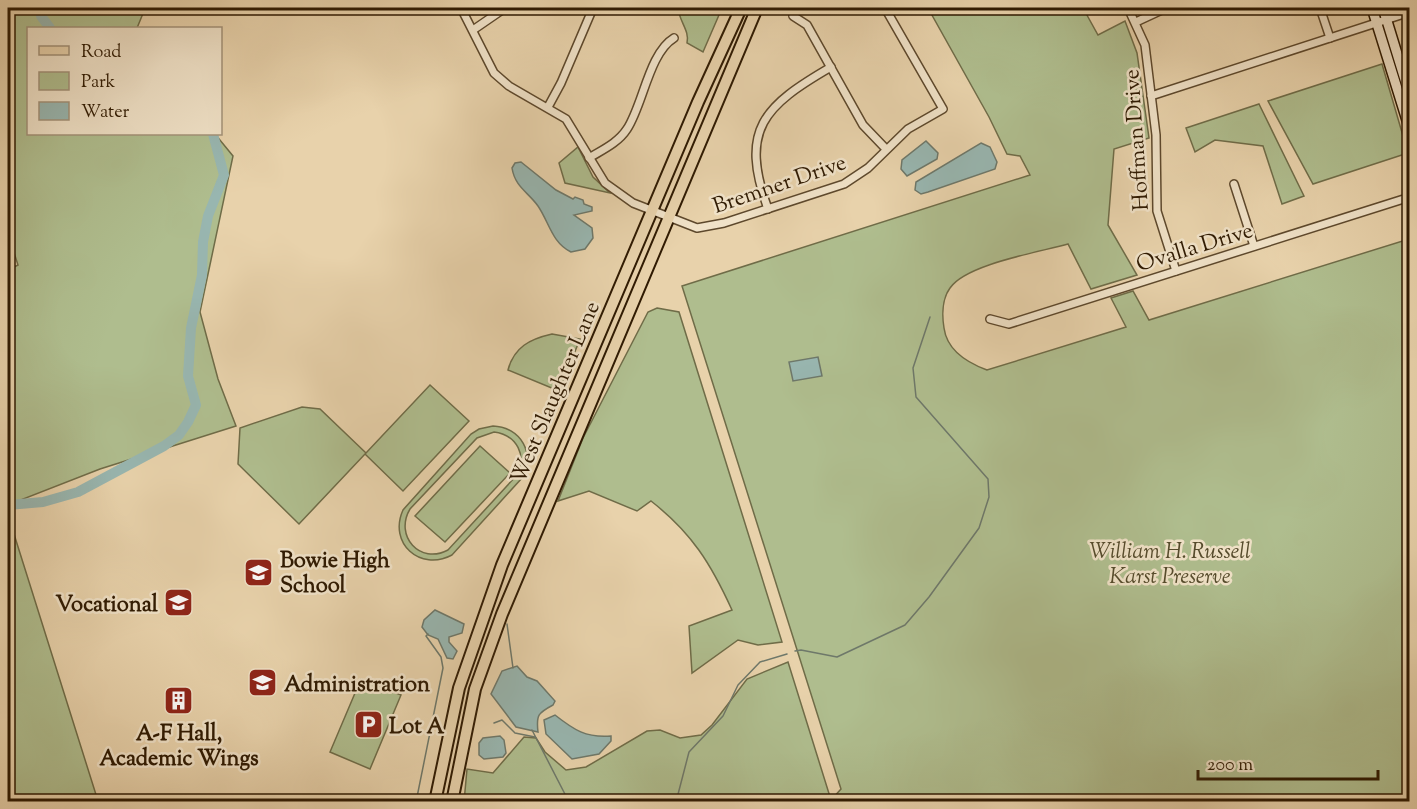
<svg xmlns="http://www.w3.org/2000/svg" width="1417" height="809" font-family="'Sorts Mill Goudy',serif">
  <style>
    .green { fill: #afbd8e; stroke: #6f6c48; stroke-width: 1.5; fill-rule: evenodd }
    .water { fill: #98b6b0; stroke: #6e786a; stroke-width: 1.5 }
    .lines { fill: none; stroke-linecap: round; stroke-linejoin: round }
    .stream { stroke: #6e786a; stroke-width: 1.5 }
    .river { stroke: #98b6b0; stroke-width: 10 }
    .minor-casing { stroke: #5d482c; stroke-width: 10 }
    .secondary-casing { stroke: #2f1a02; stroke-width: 12 }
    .primary-casing { stroke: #2f1a02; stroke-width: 14 }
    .minor { stroke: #f0e2c8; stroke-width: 7 }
    .secondary { stroke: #f0e2c8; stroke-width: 9 }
    .primary { stroke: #e8d2ab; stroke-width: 10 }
    .labels { text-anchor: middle; stroke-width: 5; stroke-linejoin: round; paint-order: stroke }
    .street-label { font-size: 22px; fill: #2f1a02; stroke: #f0e2c8 }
    .park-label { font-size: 22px; font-style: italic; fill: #554b2c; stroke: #f0e2c8 }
    .poi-label { font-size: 22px; font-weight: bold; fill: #2f1a02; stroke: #f0e2c8; text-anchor: start }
  </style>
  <rect width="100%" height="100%" fill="#e8d2ab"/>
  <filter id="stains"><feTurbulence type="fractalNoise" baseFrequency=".00333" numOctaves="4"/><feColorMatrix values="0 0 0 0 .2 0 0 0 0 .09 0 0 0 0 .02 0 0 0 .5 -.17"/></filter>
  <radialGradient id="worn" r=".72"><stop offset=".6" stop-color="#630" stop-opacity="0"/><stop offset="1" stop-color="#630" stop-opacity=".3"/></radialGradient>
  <g class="green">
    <path d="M8 8H154L144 11 137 28H28V134H215L233 156 200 312 218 379 236 426 100 469 8 505V270L18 265 8 234Z"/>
    <path d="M678 8H722L703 52 687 43C690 31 679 21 678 8Z"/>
    <path d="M928 8H1083L1098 35 1125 21 1137 53 1149 138 1114 149 1108 225 1137 275 1091 289 1068 244C1040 252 966 264 950 288 942 299 942 316 944 328 947 350 968 363 987 370L1126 327 1111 298 1133 291 1149 320 1409 239V801L464 802 467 769 493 773 524 737 536 738 545 752 566 770 586 767 647 731 660 730 680 738 701 735 712 725 747 679 788 662 831 800 841 789 682 286 1030 175 1020 156 1007 154 989 117Z"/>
    <path d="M1382 64 1408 153 1313 184 1268 101Z"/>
    <path d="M1259 104 1304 196 1282 204 1263 146 1215 140 1195 152 1186 128Z"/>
    <path d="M578 147 593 177 610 193 565 183 559 163Z"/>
    <path d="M657 308 679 312 782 642 758 645 738 640 692 673 689 626 732 610C711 564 692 533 651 501L637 511 589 491 558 501 583 438 648 312Z"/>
    <path d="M552 334 580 339 559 391 508 370C514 347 530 339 552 334Z"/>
    <path d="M430 385 469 421 403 491 365 454 299 524 238 464 240 428 302 407 320 409 366 453Z"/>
    <path d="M493 426C521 427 536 454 522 478L452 555C420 572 388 543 403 510L471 434 479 429ZM494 432C517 435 528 456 516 476L448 550C420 565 394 536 410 509L477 438Z"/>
    <path d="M480 446 510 473 445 542 415 516Z"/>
    <path d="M8 515 98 801H8Z"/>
    <path d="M361 679 401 695 370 769 330 752Z"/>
  </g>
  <g class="water">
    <path d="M926 141 938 153 937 159 907 176 901 169 902 160Z"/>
    <path d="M981 143 990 147 997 162 995 169 928 192 921 194 915 190 916 182Z"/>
    <path d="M521 162 556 190 573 199 575 197 583 200 584 204 592 207V211L574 215 592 228 593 238 585 249 571 252C552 243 549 222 538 206 528 192 515 187 512 168L515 163Z"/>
    <path d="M818 357 822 376 793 381 789 362Z"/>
    <path d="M435 610 464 624 462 633 449 637V642L457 651 453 659 447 658 438 639 428 635 422 627 424 620Z"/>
    <path d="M517 666 527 677 537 681 555 701 553 705C538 713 536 715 538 732L516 727 491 694 502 671Z"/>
    <path d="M555 715C574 730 586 738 611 736V741L599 754 572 759 546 734 544 720Z"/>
    <path d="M500 736 504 740 506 753 503 757 484 759 479 755V743L483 738Z"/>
  </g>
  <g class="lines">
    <g class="stream">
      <path d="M507 624 513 668"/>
      <path d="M795 651 801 650 837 657 905 625 929 597 979 528 989 497 988 479 916 397 913 368 930 317"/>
      <path d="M494 723 502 720 515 733 535 737"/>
      <path d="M532 730 569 802"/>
      <path d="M416 802 443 668 441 657 426 636 428 634"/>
      <path d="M676 802 689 752 723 716 738 685 760 662 787 654"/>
    </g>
    <g class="river">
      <path d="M40 8 41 16 50 28"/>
      <path d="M8 505 43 502 78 492 164 446 179 435 188 422 196 405 188 376 191 328 202 275 203 242 208 216 224 175 213 134"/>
    </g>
    <defs>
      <g id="minor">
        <path d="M461 8 494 73 509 86 566 119 605 183 633 203 697 228 724 223 844 184 868 168 908 129 943 109 885 8"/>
        <path d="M1128 8 1145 45 1156 135 1157 211 1176 271"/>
        <path d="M1320 8 1330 38"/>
        <path d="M793 16 807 25 863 125 886 149"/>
        <path d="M1136 22 1164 9"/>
        <path d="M473 30 505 8"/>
        <path d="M1151 96 1410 12"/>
        <path d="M548 107 561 83 593 8"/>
        <path d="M589 158C602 150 618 143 627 129 643 105 649 53 674 38"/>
        <path d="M1234 184 1254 246"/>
        <path d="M768 209C739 129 764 106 831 67"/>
        <path d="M990 319 1009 324 1410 197"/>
      </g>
      <g id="secondary">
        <path d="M1372 8 1410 130"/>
        <path d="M1383 8 1410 96"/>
      </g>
      <g id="primary">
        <path d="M435 802 459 688 502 565 698 102 741 8"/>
        <path d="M452 802 475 689 502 614 757 8"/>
      </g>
    </defs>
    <use href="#minor" class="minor-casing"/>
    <use href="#secondary" class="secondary-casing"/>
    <use href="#primary" class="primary-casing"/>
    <use href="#minor" class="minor"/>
    <use href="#secondary" class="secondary"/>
    <use href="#primary" class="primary"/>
  </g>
  <defs>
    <symbol id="school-square" viewBox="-11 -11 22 22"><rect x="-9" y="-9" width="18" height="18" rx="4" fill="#8f2418" stroke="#f0e2c8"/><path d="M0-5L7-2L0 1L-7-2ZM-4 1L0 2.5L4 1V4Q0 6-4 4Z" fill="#fff"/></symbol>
    <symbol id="building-square" viewBox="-11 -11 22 22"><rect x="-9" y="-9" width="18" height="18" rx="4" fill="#8f2418" stroke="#f0e2c8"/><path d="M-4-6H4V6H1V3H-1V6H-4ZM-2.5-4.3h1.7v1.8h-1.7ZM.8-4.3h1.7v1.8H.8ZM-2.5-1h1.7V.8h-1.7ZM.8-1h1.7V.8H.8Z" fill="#fff"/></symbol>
    <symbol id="parking-square" viewBox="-11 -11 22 22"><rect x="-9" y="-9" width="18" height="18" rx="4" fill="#8f2418" stroke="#f0e2c8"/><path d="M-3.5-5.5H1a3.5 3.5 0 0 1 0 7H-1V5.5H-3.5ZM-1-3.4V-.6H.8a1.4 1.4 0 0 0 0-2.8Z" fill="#fff"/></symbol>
  </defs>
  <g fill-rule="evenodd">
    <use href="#school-square" x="242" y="556" width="33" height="33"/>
    <use href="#school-square" x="162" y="586" width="33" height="33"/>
    <use href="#school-square" x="246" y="666" width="33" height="33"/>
    <use href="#building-square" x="162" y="684" width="33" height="33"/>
    <use href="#parking-square" x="352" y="708" width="33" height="33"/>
  </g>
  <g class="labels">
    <g class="street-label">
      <text transform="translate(1135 140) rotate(-94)" y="8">Hoffman Drive</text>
      <text transform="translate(779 183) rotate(-19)" y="8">Bremner Drive</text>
      <text transform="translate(1194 246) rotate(-17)" y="8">Ovalla Drive</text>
      <text transform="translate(554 392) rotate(-67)" y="8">West Slaughter Lane</text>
    </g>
    <g class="park-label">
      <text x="1170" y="558">William H. Russell<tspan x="1170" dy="25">Karst Preserve</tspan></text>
    </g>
    <g class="poi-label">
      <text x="280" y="567">Bowie High<tspan x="280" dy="25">School</tspan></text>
      <text x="158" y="611" text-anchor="end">Vocational</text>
      <text x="284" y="691">Administration</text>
      <text x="389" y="733">Lot A</text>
      <text x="179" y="740" text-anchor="middle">A-F Hall,<tspan x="179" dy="25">Academic Wings</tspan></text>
    </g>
  </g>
  <rect width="1417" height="809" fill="none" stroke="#e8d2ab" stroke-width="30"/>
  <rect x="9" y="9" width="1399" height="791" fill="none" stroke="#2f1a02" stroke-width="3"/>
  <rect x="15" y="15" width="1387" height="779" fill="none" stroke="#2f1a02" stroke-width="1.5"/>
  <rect x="27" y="27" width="195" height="108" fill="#f0e2c8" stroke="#a39279" stroke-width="1.5"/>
  <rect x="39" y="46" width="30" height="9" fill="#e8d2ab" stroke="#a39279" stroke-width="1.5"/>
  <text x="81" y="57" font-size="18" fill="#2f1a02">Road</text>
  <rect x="39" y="72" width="30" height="18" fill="#afbd8e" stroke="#a39279" stroke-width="1.5"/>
  <text x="81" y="87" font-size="18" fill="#2f1a02">Park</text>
  <rect x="39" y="102" width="30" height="18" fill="#98b6b0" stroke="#a39279" stroke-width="1.5"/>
  <text x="81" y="117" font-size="18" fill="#2f1a02">Water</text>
  <path d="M1198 770v9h180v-9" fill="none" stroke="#2f1a02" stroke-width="3"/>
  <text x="1207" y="770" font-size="18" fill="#2f1a02" stroke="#f0e2c8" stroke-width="4.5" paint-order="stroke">200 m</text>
  <rect width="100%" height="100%" filter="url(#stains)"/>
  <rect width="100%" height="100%" fill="url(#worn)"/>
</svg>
